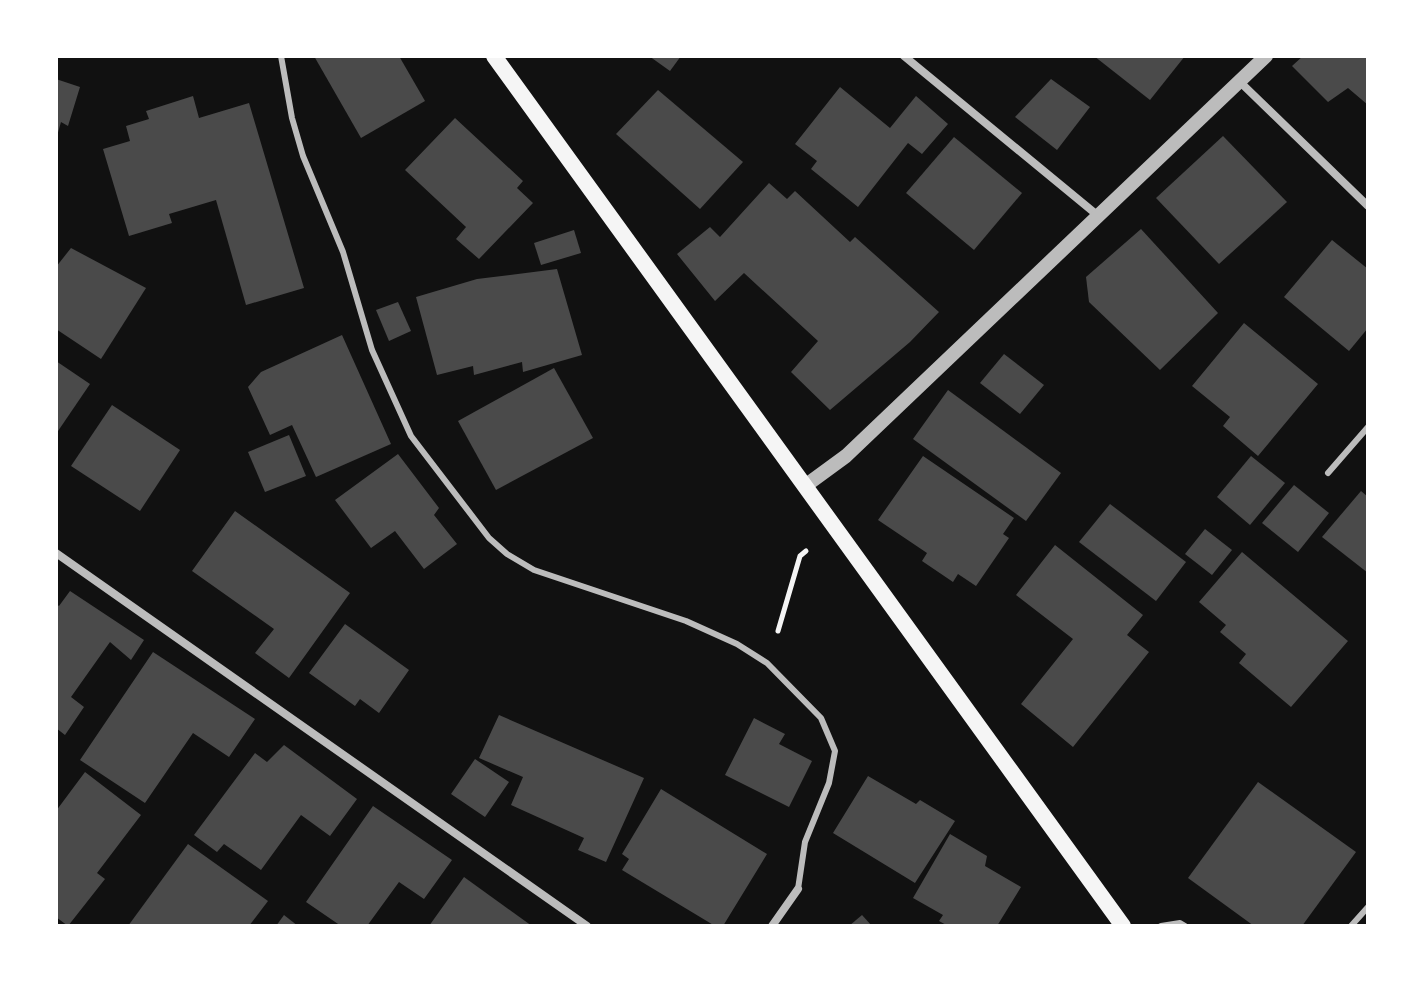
<svg xmlns="http://www.w3.org/2000/svg" width="1424" height="982" font-family="'Exo 2',sans-serif">
  <style>
    .building { fill: #4a4a4a }
    .lines { fill: none; stroke-linecap: round; stroke-linejoin: round }
    .path { stroke: #f5f5f5; stroke-width: 5 }
    .service { stroke: #bcbcbc; stroke-width: 6 }
    .minor { stroke: #bcbcbc; stroke-width: 8 }
    .tertiary { stroke: #bcbcbc; stroke-width: 14 }
    .secondary { stroke: #f5f5f5; stroke-width: 16 }
  </style>
  <rect width="100%" height="100%" fill="#111"/>
  <g class="building">
    <path d="M314 56H399L425 101 361 138Z"/>
    <path d="M649 56H681L670 71Z"/>
    <path d="M1094 56H1185L1150 100Z"/>
    <path d="M1303 56H1368V105L1348 88 1328 102 1292 66Z"/>
    <path d="M56 79 80 87 68 126 61 122 57 136Z"/>
    <path d="M1051 79 1090 107 1057 150 1015 117Z"/>
    <path d="M840 87 890 128 916 96 948 124 922 154 908 143 858 207 811 169 817 161 795 144Z"/>
    <path d="M658 90 743 162 700 209 616 134Z"/>
    <path d="M193 96 199 118 249 103 304 288 246 305 216 200 169 214 172 223 129 236 103 149 130 141 126 126 149 119 146 111Z"/>
    <path d="M455 118 523 181 517 188 533 203 479 259 456 239 466 227 405 170Z"/>
    <path d="M1223 136 1287 202 1219 264 1156 198Z"/>
    <path d="M954 137 1022 193 974 250 906 193Z"/>
    <path d="M769 183 787 199 795 191 850 242 855 237 939 312 910 342 830 410 791 372 818 341 744 273 715 301 677 254 710 227 720 237Z"/>
    <path d="M1141 229 1218 313 1160 370 1089 302 1086 277Z"/>
    <path d="M574 230 581 253 541 265 534 243Z"/>
    <path d="M1332 240 1368 269V328L1349 351 1284 297Z"/>
    <path d="M71 248 146 288 101 359 56 329V267Z"/>
    <path d="M557 269 582 355 523 372 522 362 474 375 473 366 437 375 416 297 477 279Z"/>
    <path d="M398 302 411 331 389 341 376 310Z"/>
    <path d="M1244 323 1318 384 1258 456 1223 426 1230 417 1192 386Z"/>
    <path d="M342 335 391 444 316 477 292 425 270 435 248 387 261 372Z"/>
    <path d="M1004 354 1044 385 1020 414 980 383Z"/>
    <path d="M56 361 90 384 56 434Z"/>
    <path d="M554 368 593 438 496 490 458 421Z"/>
    <path d="M948 390 1061 473 1026 521 913 439Z"/>
    <path d="M112 405 180 450 140 511 71 466Z"/>
    <path d="M289 435 306 476 265 492 248 452Z"/>
    <path d="M398 454 439 508 434 515 457 544 424 569 395 531 371 548 335 500Z"/>
    <path d="M923 456 1014 518 1003 534 1009 538 976 586 958 574 953 582 922 561 927 553 878 520Z"/>
    <path d="M1251 456 1285 483 1250 525 1217 497Z"/>
    <path d="M1294 485 1329 513 1298 552 1262 523Z"/>
    <path d="M1361 491 1368 497V573L1322 537Z"/>
    <path d="M1110 504 1186 562 1156 601 1079 542Z"/>
    <path d="M235 511 350 593 289 678 255 653 274 629 192 571Z"/>
    <path d="M1205 529 1232 550 1212 575 1185 554Z"/>
    <path d="M1055 545 1143 615 1127 635 1149 652 1073 747 1021 704 1073 639 1016 595Z"/>
    <path d="M1242 552 1348 641 1291 707 1239 663 1246 654 1220 632 1226 625 1199 602Z"/>
    <path d="M70 591 144 640 131 660 110 642 71 697 84 707 65 735 56 728V604L59 606Z"/>
    <path d="M345 624 409 670 379 713 360 699 355 706 309 673Z"/>
    <path d="M153 652 255 719 229 757 193 733 145 803 80 760Z"/>
    <path d="M499 715 644 778 606 862 578 850 584 838 511 805 523 777 479 758Z"/>
    <path d="M754 718 785 734 779 744 812 761 789 807 725 775Z"/>
    <path d="M284 745 357 799 330 836 301 815 261 870 224 844 217 852 194 835 255 753 267 762Z"/>
    <path d="M475 759 509 782 485 817 451 794Z"/>
    <path d="M85 772 141 815 97 873 105 879 68 926 56 917V811Z"/>
    <path d="M868 776 916 804 920 800 955 821 915 883 833 833Z"/>
    <path d="M1258 782 1356 852 1302 926H1254L1188 878Z"/>
    <path d="M661 789 767 854 723 926H715L622 870 629 859 622 854Z"/>
    <path d="M373 806 452 860 424 899 399 882 367 926H341L306 902Z"/>
    <path d="M950 834 987 856 985 866 1021 887 997 926H948L939 921 943 915 913 898Z"/>
    <path d="M188 844 268 901 249 926H128Z"/>
    <path d="M464 877 532 926H429Z"/>
    <path d="M284 915 298 926H276Z"/>
    <path d="M862 915 872 926H849Z"/>
  </g>
  <g class="lines">
    <path class="path" d="M778 631 800 556 806 551"/>
    <g class="service">
      <path d="M281 56 292 118 303 156 343 252 372 350 411 436 489 538 507 554 534 570 686 621 737 644 767 663 821 718 835 751 829 783 805 842 798 889"/>
      <path d="M1328 473 1368 427"/>
      <path d="M1161 926 1180 923 1185 926"/>
      <path d="M1351 926 1368 907"/>
    </g>
    <g class="minor">
      <path d="M904 56 1096 214"/>
      <path d="M1239 81 1368 206"/>
      <path d="M56 553 587 926"/>
      <path d="M772 926 798 889"/>
    </g>
    <path class="tertiary" d="M805 486 846 456 1266 56"/>
    <path class="secondary" d="M494 56 1123 926"/>
  </g>
  <rect width="1424" height="982" fill="none" stroke="#ffffff" stroke-width="116"/>
</svg>
